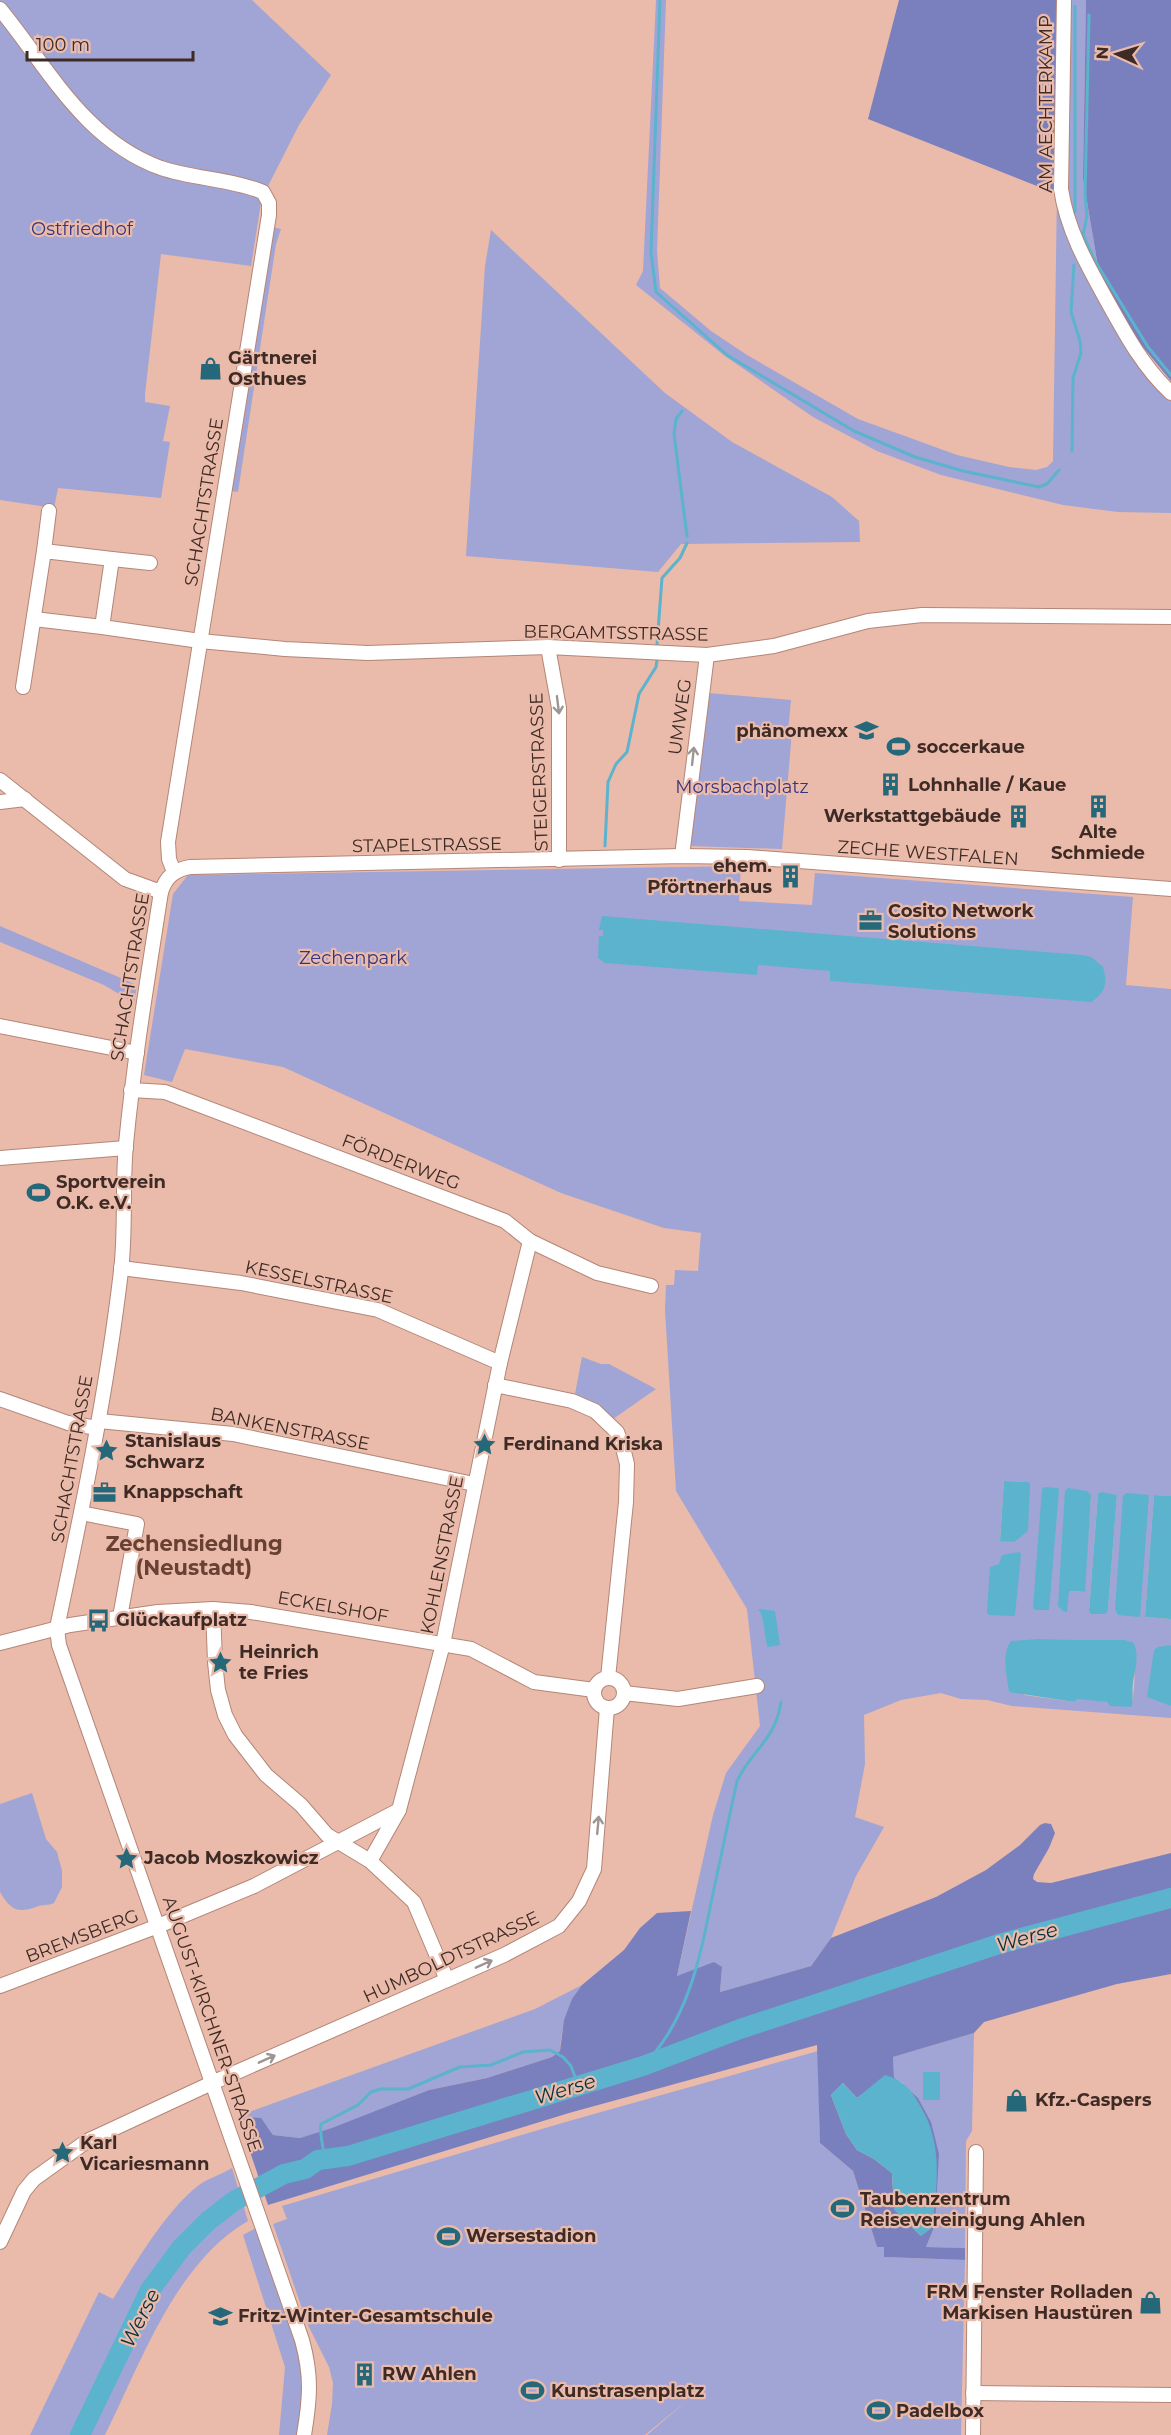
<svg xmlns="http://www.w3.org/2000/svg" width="1171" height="2435" font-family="Montserrat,sans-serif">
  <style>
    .green { fill: #a0a5d5; fill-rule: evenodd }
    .forest { fill: #7a80bd; fill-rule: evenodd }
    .water { fill: #5bb3cd }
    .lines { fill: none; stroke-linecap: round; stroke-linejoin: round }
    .stream { stroke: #5bb3cd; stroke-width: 3 }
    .river { stroke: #5bb3cd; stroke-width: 20 }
    .minor-casing { stroke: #b38677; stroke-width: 16 }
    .minor { stroke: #fff; stroke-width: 14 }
    .oneway { stroke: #9e9592 }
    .labels { text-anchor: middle; stroke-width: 4.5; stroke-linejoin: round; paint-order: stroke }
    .street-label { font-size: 18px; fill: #3e2b25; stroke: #eabaaa }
    .park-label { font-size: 18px; fill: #36347e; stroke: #eabaaa }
    .poi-label { font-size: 18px; font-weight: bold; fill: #3e2b25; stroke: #eabaaa; text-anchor: start }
    .water-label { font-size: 20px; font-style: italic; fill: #07323d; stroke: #eabaaa }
    .quarter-label { font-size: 21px; font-weight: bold; fill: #694134; stroke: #eabaaa }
  </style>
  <rect width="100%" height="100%" fill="#eabaaa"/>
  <g class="green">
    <path d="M0 0H252L331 75 299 125 267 188 178 168 145 156 93 120 0 4Z"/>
    <path d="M656 0H666L657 251 660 288 711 331 747 355 858 419 957 455 1009 467 1036 470 1047 467 1053 461 1057 194 1076 259 1135 360 1151 382 1171 401V513L1118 512 1063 505 941 475 877 451 813 417 725 356 636 285 643 271Z"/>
    <path d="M1069 0H1086L1083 178 1100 278 1079 236 1068 193Z"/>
    <path d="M0 15 62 102 102 140 258 196 261 202 251 266 161 254 145 394V402L170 406 163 441 170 442 161 498 58 488 54 508 0 500Z"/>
    <path d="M273 227 281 229 276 244 238 492 230 491Z"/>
    <path d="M491 230 665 393 732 442 832 497 859 521 860 542 681 544 658 572 466 556 485 266Z"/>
    <path d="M708 693 791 700 788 731H792L782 849 689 846Z"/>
    <path d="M741 866 739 901 812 905 815 873 1133 897 1126 985 1171 989V1496L1154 1495 1145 1617 1171 1619V1645H1169L1151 1699 1160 1700 1171 1706V1718L1012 1706 987 1700 961 1699 941 1693 901 1700 864 1715 865 1764 855 1817 884 1827 856 1876 831 1938 811 1966 720 1992 722 1967 677 1976 713 1815 726 1773 760 1726 747 1609 676 1491 665 1310 666 1285H674L675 1270 698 1271 701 1233 664 1228 561 1193 283 1067 185 1049 172 1082 144 1075 173 894 188 875ZM1004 1481 1027 1482 1014 1542 1000 1540ZM1098 1494 1117 1495 1108 1609 1091 1614 1089 1610ZM1091 1495 1084 1592 1069 1591ZM1038 1639 1124 1640 1133 1642C1135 1665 1136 1685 1131 1707L1091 1699H1078L1074 1702 1024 1695Z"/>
    <path d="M0 926 137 985 134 1003 104 985 0 942Z"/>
    <path d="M582 1357 601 1364H609L656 1389 613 1419 600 1405 575 1394Z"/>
    <path d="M32 1793 46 1839 57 1852 62 1871V1887L54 1903C48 1906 42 1904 36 1907 17 1914 10 1909 0 1892V1804Z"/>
    <path d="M582 1985C568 2005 561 2027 560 2051L552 2057 487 2078 429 2090 332 2129 300 2138 273 2135C264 2120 255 2116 238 2116L535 2009Z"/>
    <path d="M974 2033 972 2131 966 2141 965 2248 926 2247 935 2225 903 2083 894 2077 893 2057Z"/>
    <path d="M818 2051 820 2143 853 2171 877 2247H884V2257L965 2260 961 2435H647L689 2399 645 2435H327L332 2404 333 2383 329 2367 307 2323 273 2224 287 2219 282 2206 569 2121Z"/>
    <path d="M232 2168 248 2221C175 2263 141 2363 105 2435H30L99 2292 113 2299C135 2264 166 2210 199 2185 209 2178 222 2174 232 2168Z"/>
    <path d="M258 2227 298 2343 304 2376 298 2435H279L285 2367 243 2235Z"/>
  </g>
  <g class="forest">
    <path d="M899 0H1059L1057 194 868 119Z"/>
    <path d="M1086 0H1171V381L1138 341 1100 278 1083 178Z"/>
    <path d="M1045 1823 1051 1824 1055 1833 1049 1848 1034 1874 1033 1879 1037 1882 1051 1883 1171 1853V1974L1117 1984 984 2022 974 2033 893 2057 894 2077 918 2098 931 2122 939 2154 935 2225 926 2247 965 2248V2260L884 2257V2247H877L853 2171 820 2143 817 2045 569 2113 268 2205 238 2116 261 2118 273 2135 300 2138 332 2128 429 2090 487 2078 552 2057 560 2051 564 2020 572 1999 582 1985 624 1950 640 1928 657 1913 691 1911 677 1976 714 1962 722 1967 720 1992 811 1966 831 1938 936 1897 986 1870 1020 1845 1040 1825ZM843 2083 857 2098 873 2086 921 2236 894 2209 892 2173 874 2159 857 2150 846 2134 831 2095Z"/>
  </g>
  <g class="water">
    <path d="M602 916 1082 955 1091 957 1103 967C1108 984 1105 993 1091 1002L830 981V971L758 965 757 975 605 963 598 958 599 936H603V930H599Z"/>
    <path d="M1004 1481 1028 1482 1030 1484 1028 1531 1014 1542 1000 1541Z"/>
    <path d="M1044 1487 1058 1488 1059 1490 1049 1610H1035L1033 1607 1042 1489Z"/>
    <path d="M1068 1488 1087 1491 1091 1495 1085 1592 1069 1591 1067 1612 1063 1611 1058 1606 1065 1491Z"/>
    <path d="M1102 1492 1117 1495 1108 1609 1106 1614H1091L1089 1611 1098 1494Z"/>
    <path d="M1126 1493 1149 1495 1140 1617 1118 1615 1115 1609 1123 1496Z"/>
    <path d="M1154 1495 1171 1496V1619L1145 1617Z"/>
    <path d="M1020 1552 1021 1555 1015 1615 1014 1616 989 1615 987 1612 990 1567 999 1564 1002 1555Z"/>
    <path d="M758 1609 775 1611 780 1645 768 1647C763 1635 766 1619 758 1609Z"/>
    <path d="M1038 1639 1125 1640 1133 1642C1140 1656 1135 1668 1133 1682 1132 1691 1133 1698 1132 1707L1110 1706 1107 1702 1078 1699 1074 1702 1009 1692C1007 1676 1001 1655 1011 1641Z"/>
    <path d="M1171 1645V1706L1147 1697 1154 1650 1158 1647Z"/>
    <rect x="923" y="2072" width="17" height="28"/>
    <path d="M885 2075C891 2077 898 2079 902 2083 911 2089 917 2100 922 2109 943 2146 937 2187 932 2228L921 2236 894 2209 892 2173 874 2159 857 2150 846 2134 831 2095 843 2083 857 2098Z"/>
  </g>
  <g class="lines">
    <g class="stream">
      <path d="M660 0 651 252 656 292 727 355 854 431 915 457 963 471 1039 487 1047 484 1059 470"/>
      <path d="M1089 15 1085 195 1087 216 1083 235 1095 261 1148 347 1171 375"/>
      <path d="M1075 212V6"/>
      <path d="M682 411 676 419 674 434 687 536"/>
      <path d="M1072 451 1073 378 1081 353 1080 341 1071 312 1074 265"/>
      <path d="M657 645 662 578 680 558 687 543"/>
      <path d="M605 846 608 782 616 764 627 752 639 694 656 667 657 660"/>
      <path d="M643 2066C692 2016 701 1950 715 1884 722 1850 730 1815 737 1781 753 1748 775 1741 781 1702"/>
      <path d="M324 2158C324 2147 319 2134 321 2124L358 2105 371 2092 381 2089H408L460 2067 491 2065 523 2052 550 2050 563 2057 571 2066 578 2085"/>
    </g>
    <path class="river" d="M80 2435 150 2290 182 2247 208 2221 234 2201 284 2174 305 2169 318 2160 348 2156 643 2066 740 2029 999 1944 1171 1898"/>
    <defs>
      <g id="minor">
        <path d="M1064 0 1061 189C1067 229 1086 263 1106 299 1125 333 1142 366 1171 393"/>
        <path d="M0 9C49 69 84 140 161 168 194 179 231 179 263 192L269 203V215L168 842 169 859 174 872"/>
        <path d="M44 551 49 511"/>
        <path d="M112 559 150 563"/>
        <path d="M34 619 102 627"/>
        <path d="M548 647 559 708V860"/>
        <path d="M23 687 44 551 112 559 102 627 200 641 285 649 368 653 548 647 707 655 774 646 868 621 922 615 1171 617"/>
        <path d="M0 780 125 879 161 892"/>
        <path d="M0 802 25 799"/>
        <path d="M682 856 707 655"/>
        <path d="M0 1026 137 1053"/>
        <path d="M131 1090 165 1092 505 1221 530 1241 597 1273 651 1286"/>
        <path d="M0 1158 126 1148"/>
        <path d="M121 1268 241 1283 378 1310 500 1363"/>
        <path d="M495 1385 572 1401 595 1411 617 1432 623 1448 627 1464 626 1502 608 1678"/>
        <path d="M0 1399 68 1423 97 1428"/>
        <path d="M99 1421 233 1434 474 1484"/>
        <path d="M81 1513 137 1524 120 1617"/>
        <path d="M213 1609 215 1662 218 1690 225 1715 235 1735 266 1775 301 1805 327 1835 370 1861 414 1902 447 1980"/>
        <path d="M0 1643 70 1625 158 1612 213 1609 251 1612 471 1649 534 1682 594 1690"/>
        <circle cx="609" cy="1693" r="15"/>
        <path d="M624 1693 678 1699 757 1686"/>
        <path d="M370 1861 399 1810"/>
        <path d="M0 1986 158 1926 254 1886 399 1810 443 1644 500 1363 530 1241"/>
        <path d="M0 2242 24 2191 34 2179 87 2141 214 2082 504 1955 559 1926 579 1901 594 1869 607 1708"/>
        <path d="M973 2393 1171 2395"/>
        <path d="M304 2435C310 2399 312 2376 302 2340L59 1645 57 1628C82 1510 107 1391 121 1271 126 1229 122 1186 126 1144 134 1060 148 976 161 892 166 877 174 870 190 867L682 856 747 857 1171 889"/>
        <path d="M973 2435 976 2152"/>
      </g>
    </defs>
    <use href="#minor" class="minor-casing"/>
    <use href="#minor" class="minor"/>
  </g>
  <defs><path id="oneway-shaft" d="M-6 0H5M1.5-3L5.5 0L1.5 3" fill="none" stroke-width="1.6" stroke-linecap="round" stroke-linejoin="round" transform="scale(1.5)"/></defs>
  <g class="oneway">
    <use href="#oneway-shaft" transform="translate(558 705) rotate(83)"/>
    <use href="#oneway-shaft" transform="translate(693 756) rotate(-84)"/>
    <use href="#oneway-shaft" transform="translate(598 1825) rotate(-85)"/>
    <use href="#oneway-shaft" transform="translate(484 1964) rotate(-24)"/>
    <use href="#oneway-shaft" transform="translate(267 2059) rotate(-24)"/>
  </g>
  <defs>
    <symbol id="shop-bare" viewBox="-9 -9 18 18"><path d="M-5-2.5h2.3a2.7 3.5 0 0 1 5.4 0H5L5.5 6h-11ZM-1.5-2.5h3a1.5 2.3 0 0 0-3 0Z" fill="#25687a" stroke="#eabaaa" stroke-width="2.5" paint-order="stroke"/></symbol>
    <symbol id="school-bare" viewBox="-9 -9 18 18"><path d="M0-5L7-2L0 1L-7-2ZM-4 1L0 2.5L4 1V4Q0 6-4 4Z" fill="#25687a" stroke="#eabaaa" stroke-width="2.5" paint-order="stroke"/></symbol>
    <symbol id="stadium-bare" viewBox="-9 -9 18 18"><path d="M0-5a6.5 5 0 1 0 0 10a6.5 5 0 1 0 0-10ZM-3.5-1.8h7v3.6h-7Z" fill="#25687a" stroke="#eabaaa" stroke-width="2.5" paint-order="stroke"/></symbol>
    <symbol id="building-bare" viewBox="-9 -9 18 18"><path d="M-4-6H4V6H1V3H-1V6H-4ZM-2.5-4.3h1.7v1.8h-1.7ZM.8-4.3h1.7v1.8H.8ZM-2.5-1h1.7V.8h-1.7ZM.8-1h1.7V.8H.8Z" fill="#25687a" stroke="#eabaaa" stroke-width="2.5" paint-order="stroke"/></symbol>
    <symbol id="office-bare" viewBox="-9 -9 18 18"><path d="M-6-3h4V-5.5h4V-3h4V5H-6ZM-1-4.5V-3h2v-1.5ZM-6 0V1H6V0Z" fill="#25687a" stroke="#eabaaa" stroke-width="2.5" paint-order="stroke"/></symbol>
    <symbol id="sight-bare" viewBox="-9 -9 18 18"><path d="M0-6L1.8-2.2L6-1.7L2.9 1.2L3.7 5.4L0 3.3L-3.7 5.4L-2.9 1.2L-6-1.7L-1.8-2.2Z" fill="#25687a" stroke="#eabaaa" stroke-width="2.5" paint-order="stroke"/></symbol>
    <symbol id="bus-bare" viewBox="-9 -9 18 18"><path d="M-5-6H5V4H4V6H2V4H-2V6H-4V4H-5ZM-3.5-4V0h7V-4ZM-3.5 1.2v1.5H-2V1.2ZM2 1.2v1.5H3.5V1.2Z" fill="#25687a" stroke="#eabaaa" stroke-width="2.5" paint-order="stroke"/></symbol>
  </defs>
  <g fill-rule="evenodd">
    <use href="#shop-bare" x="194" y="352" width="33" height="33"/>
    <use href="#school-bare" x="850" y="714" width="33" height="33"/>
    <use href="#stadium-bare" x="882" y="730" width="33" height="33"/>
    <use href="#building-bare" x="874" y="768" width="33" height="33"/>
    <use href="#building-bare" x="1082" y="790" width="33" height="33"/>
    <use href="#building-bare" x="1002" y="800" width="33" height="33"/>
    <use href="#building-bare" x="774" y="860" width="33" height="33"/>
    <use href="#office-bare" x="854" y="904" width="33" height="33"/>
    <use href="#stadium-bare" x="22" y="1176" width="33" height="33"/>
    <use href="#sight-bare" x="468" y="1428" width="33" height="33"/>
    <use href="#sight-bare" x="90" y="1434" width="33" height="33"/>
    <use href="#office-bare" x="88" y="1476" width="33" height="33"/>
    <use href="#bus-bare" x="82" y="1604" width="33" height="33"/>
    <use href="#sight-bare" x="204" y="1646" width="33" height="33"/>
    <use href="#sight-bare" x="110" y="1842" width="33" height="33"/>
    <use href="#shop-bare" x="1000" y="2084" width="33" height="33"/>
    <use href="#sight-bare" x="46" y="2136" width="33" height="33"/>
    <use href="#stadium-bare" x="826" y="2192" width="33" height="33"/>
    <use href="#stadium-bare" x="432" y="2220" width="33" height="33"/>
    <use href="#shop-bare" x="1134" y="2286" width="33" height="33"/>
    <use href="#school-bare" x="204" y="2300" width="33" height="33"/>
    <use href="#building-bare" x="348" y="2358" width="33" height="33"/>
    <use href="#stadium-bare" x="516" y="2374" width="33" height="33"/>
    <use href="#stadium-bare" x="862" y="2394" width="33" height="33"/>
  </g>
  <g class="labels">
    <g class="street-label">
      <text transform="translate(1046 104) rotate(-90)" y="6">AM AECHTERKAMP</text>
      <text transform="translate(204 502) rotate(-81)" y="6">SCHACHTSTRASSE</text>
      <text transform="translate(616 633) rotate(1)" y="6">BERGAMTSSTRASSE</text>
      <text transform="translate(680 717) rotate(-82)" y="6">UMWEG</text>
      <text transform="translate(539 772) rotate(-92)" y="6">STEIGERSTRASSE</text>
      <text transform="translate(427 845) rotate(-1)" y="6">STAPELSTRASSE</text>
      <text transform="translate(928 853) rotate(4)" y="6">ZECHE WESTFALEN</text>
      <text transform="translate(130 977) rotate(-81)" y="6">SCHACHTSTRASSE</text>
      <text transform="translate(401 1162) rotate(21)" y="6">FÖRDERWEG</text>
      <text transform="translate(319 1282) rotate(12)" y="6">KESSELSTRASSE</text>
      <text transform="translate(290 1429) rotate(11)" y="6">BANKENSTRASSE</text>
      <text transform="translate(72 1459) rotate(-80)" y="6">SCHACHTSTRASSE</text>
      <text transform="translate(442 1555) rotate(-79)" y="6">KOHLENSTRASSE</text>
      <text transform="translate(333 1607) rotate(10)" y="6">ECKELSHOF</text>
      <text transform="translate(82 1936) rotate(-21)" y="6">BREMSBERG</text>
      <text transform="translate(451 1957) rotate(-25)" y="6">HUMBOLDTSTRASSE</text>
      <text transform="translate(212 2024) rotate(71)" y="6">AUGUST-KIRCHNER-STRASSE</text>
    </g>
    <g class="park-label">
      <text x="82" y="235">Ostfriedhof</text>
      <text x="742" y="793">Morsbachplatz</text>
      <text x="353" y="964">Zechenpark</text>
    </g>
    <g class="poi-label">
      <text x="228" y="364">Gärtnerei<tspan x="228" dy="21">Osthues</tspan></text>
      <text x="848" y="737" text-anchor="end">phänomexx</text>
      <text x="917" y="753">soccerkaue</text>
      <text x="908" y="791">Lohnhalle / Kaue</text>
      <text x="1001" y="822" text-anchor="end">Werkstattgebäude</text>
      <text x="1098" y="838" text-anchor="middle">Alte<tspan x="1098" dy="21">Schmiede</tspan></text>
      <text x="772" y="872" text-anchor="end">ehem.<tspan x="772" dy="21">Pförtnerhaus</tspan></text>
      <text x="888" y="917">Cosito Network<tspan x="888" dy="21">Solutions</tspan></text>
      <text x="56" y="1188">Sportverein<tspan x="56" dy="21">O.K. e.V.</tspan></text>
      <text x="125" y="1447">Stanislaus<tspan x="125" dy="21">Schwarz</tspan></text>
      <text x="503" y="1450">Ferdinand Kriska</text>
      <text x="123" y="1498">Knappschaft</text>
      <text x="116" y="1626">Glückaufplatz</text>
      <text x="239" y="1658">Heinrich<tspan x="239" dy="21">te Fries</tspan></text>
      <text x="144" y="1864">Jacob Moszkowicz</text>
      <text x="1035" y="2106">Kfz.-Caspers</text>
      <text x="80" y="2149">Karl<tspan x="80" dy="21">Vicariesmann</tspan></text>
      <text x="860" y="2205">Taubenzentrum<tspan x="860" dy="21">Reisevereinigung Ahlen</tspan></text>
      <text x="466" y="2242">Wersestadion</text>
      <text x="1133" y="2298" text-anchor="end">FRM Fenster Rolladen<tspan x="1133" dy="21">Markisen Haustüren</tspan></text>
      <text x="238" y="2322">Fritz-Winter-Gesamtschule</text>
      <text x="382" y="2380">RW Ahlen</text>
      <text x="551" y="2397">Kunstrasenplatz</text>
      <text x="896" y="2417">Padelbox</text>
    </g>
    <g class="water-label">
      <text transform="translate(1027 1937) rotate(-16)" y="7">Werse</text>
      <text transform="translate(565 2089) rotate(-17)" y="7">Werse</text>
      <text transform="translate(140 2318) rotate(-63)" y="7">Werse</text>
    </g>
    <g class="quarter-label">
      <text x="194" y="1551">Zechensiedlung<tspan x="194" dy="24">(Neustadt)</tspan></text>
    </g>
  </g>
  <g transform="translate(1117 54) rotate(274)" stroke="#eabaaa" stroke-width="4.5" paint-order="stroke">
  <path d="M0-4.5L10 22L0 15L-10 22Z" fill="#3e2b25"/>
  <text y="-9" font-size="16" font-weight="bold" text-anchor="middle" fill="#3e2b25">N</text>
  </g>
  <path d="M27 51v9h166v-9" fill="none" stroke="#3e2b25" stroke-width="3"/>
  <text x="36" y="51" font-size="18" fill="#3e2b25" stroke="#eabaaa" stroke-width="4.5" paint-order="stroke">100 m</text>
</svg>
